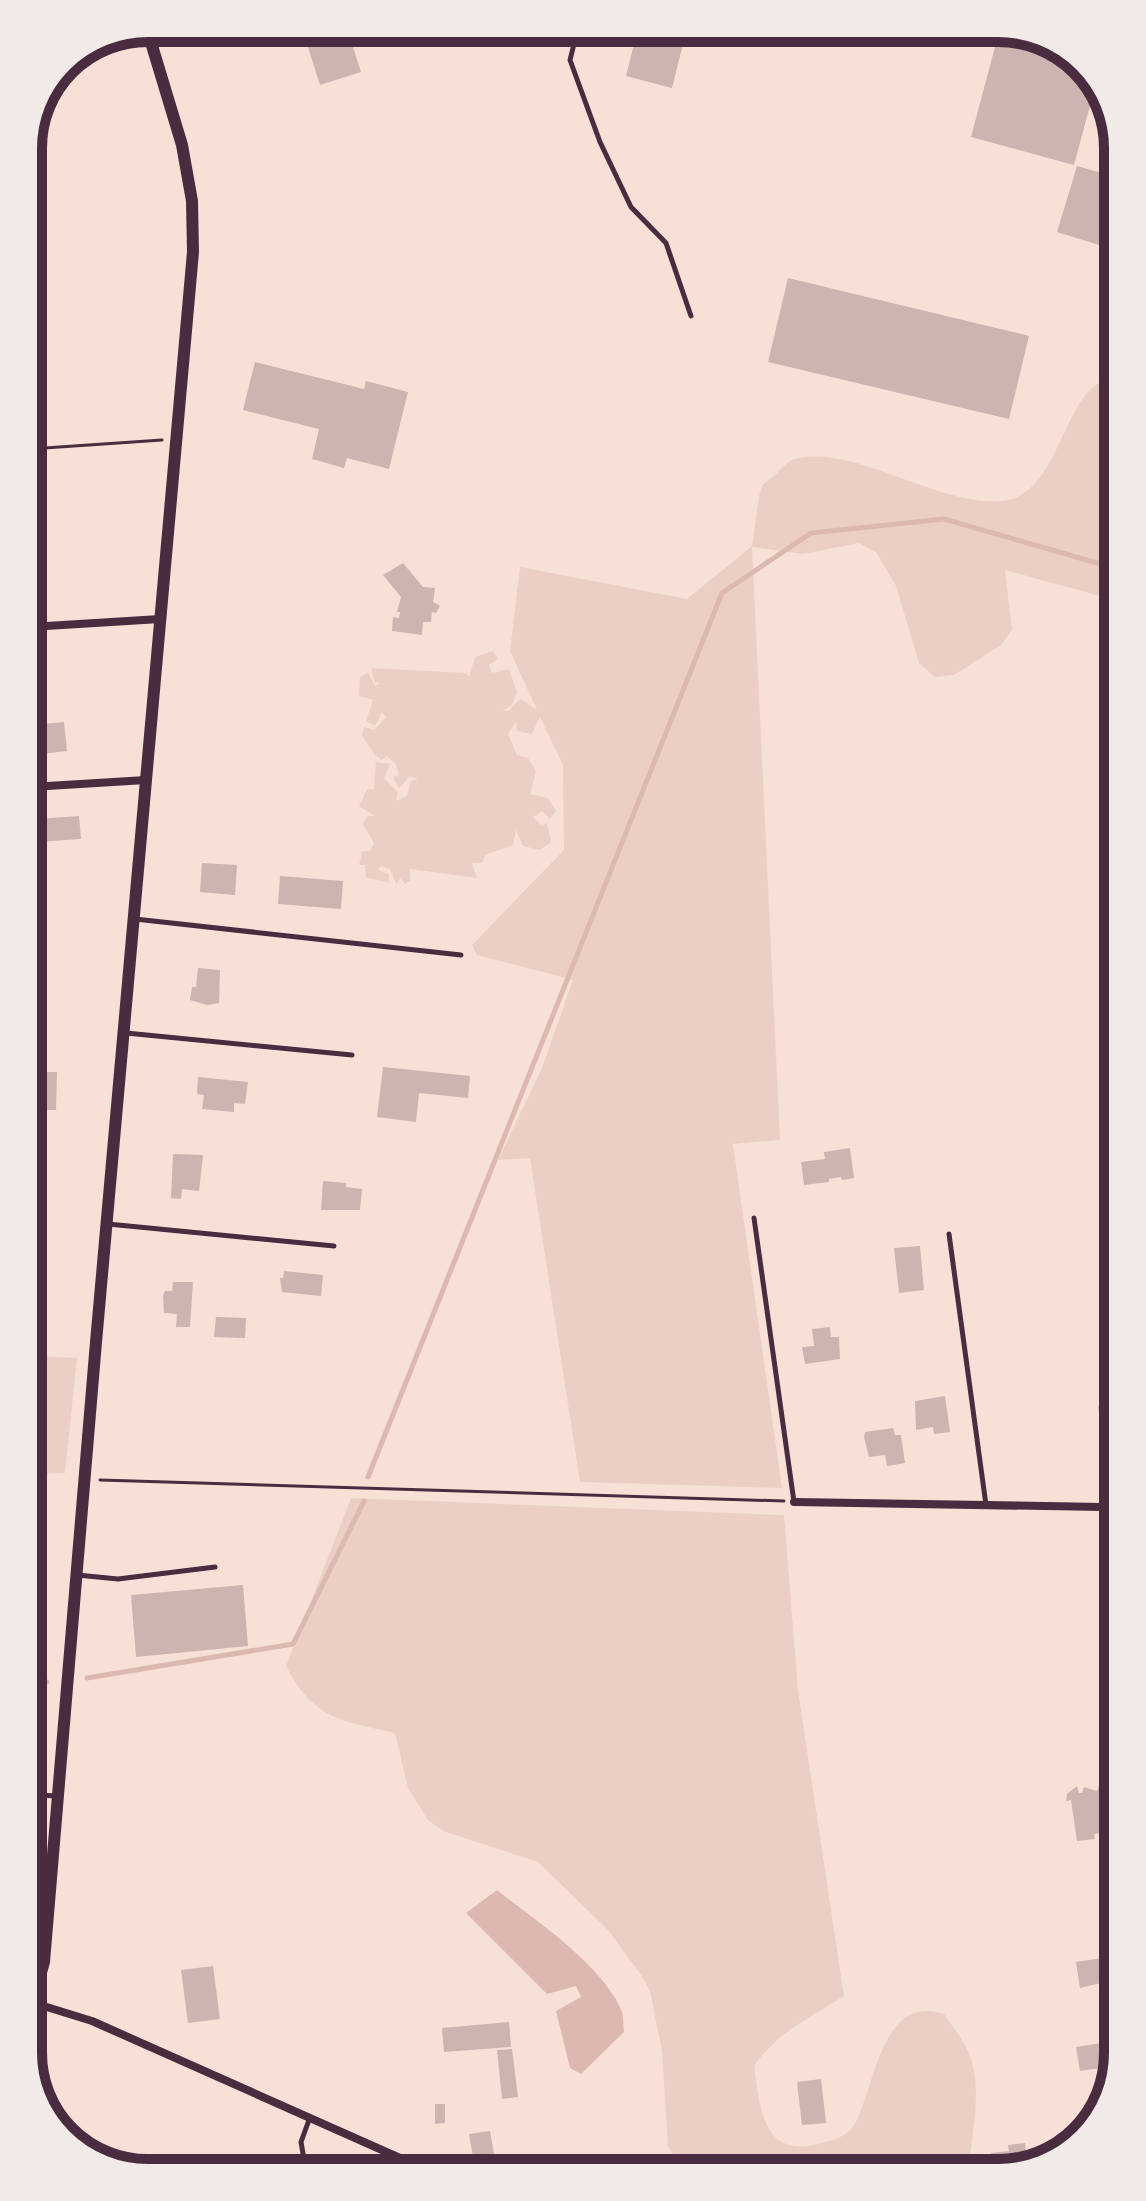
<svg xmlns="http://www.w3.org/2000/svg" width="1146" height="2201" font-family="Overpass,sans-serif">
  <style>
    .green { fill: #ebcfc5 }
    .water { fill: #dcb8b0 }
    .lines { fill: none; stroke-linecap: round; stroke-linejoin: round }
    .stream { stroke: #dcb8b0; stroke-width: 5 }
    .building { fill: #ccb4b1 }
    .path { stroke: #4a2c40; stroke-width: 3 }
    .service { stroke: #4a2c40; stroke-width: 5 }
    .minor { stroke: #4a2c40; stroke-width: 8 }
    .tertiary { stroke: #4a2c40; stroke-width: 12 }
    .rim { fill: none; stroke: #4a2c40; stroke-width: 10 }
  </style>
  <rect width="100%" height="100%" fill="#f7e1d7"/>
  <g class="green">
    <path d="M1110 380 1111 599 1005 570 1012 630 1001 645 954 675 935 677 919 663 896 586 876 552 859 543 803 554 752 547 780 1140 733 1144 782 1488 580 1482 530 1158 498 1160 542 1068 573 980 477 955 472 945 564 850 563 765 540 717 532 734 517 731 516 722 508 734 517 755 528 758 536 771 530 794 548 798 556 811 550 819 542 811 533 817 541 825 547 823 551 842 540 850 523 846 516 830 513 845 485 855 482 863H472L477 878 410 869V881L405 884 400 878 396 884 390 869 381 866 378 870 389 874V883L366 877 365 865H359L362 852 371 850 374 843 363 824 367 816H375L359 806 367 789 374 790 376 762 390 764 384 778 398 792 396 801 407 796 411 781 418 779 410 776 399 788 393 777 399 775 396 764 387 756 382 760 375 755 362 736 364 727 374 730 386 717 382 712 375 726 366 721 373 700 359 696 360 677 368 672 375 686 380 683 375 682 371 668 466 673 469 677 475 657 493 651 498 659 489 665 492 673 509 669 517 692 511 706 503 710 508 711 520 699 537 710 510 651 520 567 687 599 752 546C755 532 757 498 762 486 765 482 772 477 776 474 781 469 788 461 794 459 854 443 936 506 1002 501 1062 496 1063 384 1110 380Z"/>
    <path d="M34 1356 77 1358 65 1473 34 1474Z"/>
    <path d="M351 1498 784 1515 798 1690 844 1996C811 2017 776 2033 754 2066 760 2107 762 2158 818 2144 832 2140 846 2138 854 2125 872 2096 879 2012 925 2011 931 2010 938 2013 944 2014 952 2026 962 2038 968 2051 983 2085 973 2128 969 2164L681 2167 668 2146 662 2051 650 1991 641 1975 608 1930 538 1862 443 1831 428 1820 408 1788 395 1733C342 1721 313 1719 286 1666Z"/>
  </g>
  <path class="water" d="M497 1890C537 1922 597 1961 620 2007 624 2014 623 2024 624 2032L581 2074 570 2068 556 2011 581 1997 576 1986 547 1994 466 1913Z"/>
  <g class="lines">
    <g class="stream">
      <path d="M368 1477 722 593 811 533 944 519 1111 567"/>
      <path d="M87 1678 293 1644 364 1501"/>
      <path d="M35 1684 47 1682"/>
    </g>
  </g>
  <g class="building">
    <path d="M302 28H347L361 72 320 85Z"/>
    <path d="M638 28H687L672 88 626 76Z"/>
    <path d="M1000 28 1071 53 1098 88 1095 87 1074 165 971 137Z"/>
    <path d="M1077 166 1109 175V248L1057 232Z"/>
    <path d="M788 278 1029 336 1009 419 768 362Z"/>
    <path d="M255 362 364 389 366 381 408 392 389 469 347 458 344 468 312 459 319 429 243 410Z"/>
    <path d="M403 563 423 587 435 588 433 602 440 606 436 613 432 612 431 622H423L422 635 392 631 393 617 399 618 400 612H397L401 597 383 575Z"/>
    <path d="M64 722 67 751 33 755 31 725Z"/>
    <path d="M79 816 81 839 37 842 36 819Z"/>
    <path d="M202 863 237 865 235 895 200 892Z"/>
    <path d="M280 876 343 881 341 909 278 904Z"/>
    <path d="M198 968 220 970 219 1003 207 1005 190 1000 192 987H196Z"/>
    <path d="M383 1067 470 1076 468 1098 419 1093 416 1122 377 1117Z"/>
    <path d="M36 1072H57L56 1110H36Z"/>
    <path d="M198 1077 248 1082 245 1104 234 1103V1112L202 1109 204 1095 197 1094Z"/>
    <path d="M850 1148 854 1178 842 1180 841 1177 829 1179V1182L804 1185 801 1162 825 1159 824 1152Z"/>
    <path d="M173 1154 203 1155 199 1191 182 1189 181 1199 171 1198Z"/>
    <path d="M323 1181 346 1183V1187L362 1189 360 1210H321Z"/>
    <path d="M920 1246 924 1290 899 1293 894 1248Z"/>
    <path d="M284 1271 323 1275 321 1296 282 1292 280 1278H283Z"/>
    <path d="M173 1282H193L190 1327H176L177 1314 164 1313 163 1296 165 1291H172Z"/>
    <path d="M216 1317 246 1318 245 1338 214 1337Z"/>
    <path d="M830 1327 831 1337H839L840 1359 805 1364 802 1347 814 1346 812 1329Z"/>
    <path d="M945 1396 950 1432 934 1434 933 1427 916 1430 915 1401Z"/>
    <path d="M1115 1404V1421L1100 1423 1098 1406Z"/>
    <path d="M893 1428 895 1435H901L905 1463 887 1466 885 1455 869 1457 864 1437 865 1432Z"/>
    <path d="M243 1585 248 1646 136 1657 131 1595Z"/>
    <path d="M1103 1784 1108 1791 1104 1796 1109 1832 1094 1834 1095 1839 1077 1841 1071 1800 1066 1801 1067 1794 1077 1786 1079 1793H1082L1084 1787 1097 1791 1099 1785Z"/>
    <path d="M1109 1957 1113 1983 1101 1985V1983L1080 1988 1076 1962Z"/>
    <path d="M213 1966 220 2019 188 2023 181 1970Z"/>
    <path d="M509 2022 511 2047 444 2052 442 2028Z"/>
    <path d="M1115 2041 1117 2055 1113 2056 1114 2066 1080 2071 1076 2047Z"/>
    <path d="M512 2049 518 2097 502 2099 497 2050Z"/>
    <path d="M821 2079 826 2123 802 2125 797 2082Z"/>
    <path d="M435 2104H445V2123L435 2124Z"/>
    <path d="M490 2131 495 2160 474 2163 469 2134Z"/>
    <path d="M1025 2143 1027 2164H992L991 2153 1009 2151 1008 2145Z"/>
    <path d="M753 2157V2167H727L726 2159Z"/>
  </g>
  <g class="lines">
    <g class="path">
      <path d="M30 449 162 440"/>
      <path d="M100 1480 784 1501"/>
    </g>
    <g class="service">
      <path d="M578 28 570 60 600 142 631 207 666 243 691 316"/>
      <path d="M135 919 461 955"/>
      <path d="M126 1033 352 1055"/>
      <path d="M754 1218 794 1502"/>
      <path d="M108 1224 334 1246"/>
      <path d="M949 1234 986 1505"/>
      <path d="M77 1575 118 1579 215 1567"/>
      <path d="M36 1795 58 1796"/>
      <path d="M306 2171 301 2142 309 2120"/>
    </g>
    <g class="minor">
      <path d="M30 627 160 619"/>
      <path d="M31 787 146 780"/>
      <path d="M794 1502 1103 1507"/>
      <path d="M1115 1506 1103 1507 1116 1602"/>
      <path d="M37 2004 92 2021 427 2170"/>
    </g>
    <path class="tertiary" d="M37 1987 44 1962 96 1342 193 252 192 201 182 145 147 29"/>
  </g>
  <path d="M0 0H1146V2201H0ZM148 42H998A106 106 0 0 1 1104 148V2053A106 106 0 0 1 998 2159H148A106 106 0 0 1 42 2053V148A106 106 0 0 1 148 42Z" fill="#f1eae7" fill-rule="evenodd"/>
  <path class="rim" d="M148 42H998A106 106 0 0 1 1104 148V2053A106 106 0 0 1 998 2159H148A106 106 0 0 1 42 2053V148A106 106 0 0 1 148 42Z"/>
</svg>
